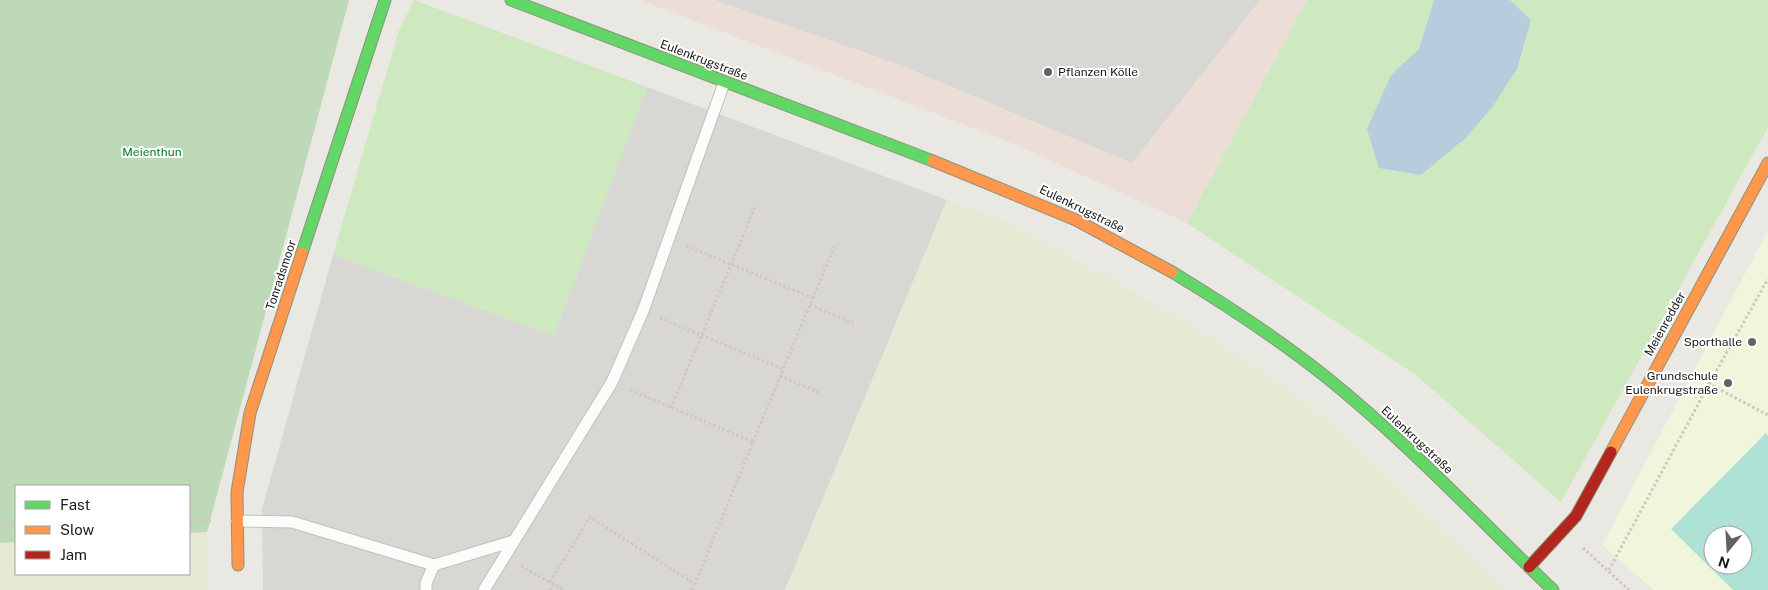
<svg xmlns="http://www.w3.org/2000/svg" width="1768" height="590" font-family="'Public Sans',sans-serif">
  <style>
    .residential { fill: #d8d7d4 }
    .commercial { fill: #ecded7 }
    .education { fill: #f1f5db; fill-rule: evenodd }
    .farmland { fill: #e6ead5 }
    .grass { fill: #cee8c0 }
    .forest { fill: #bdd9b7 }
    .pitch { fill: #ade2d5; fill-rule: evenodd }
    .parking { fill: #d7d7d4 }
    .water { fill: #b5cddd }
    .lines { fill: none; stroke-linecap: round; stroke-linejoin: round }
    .lane-casing { stroke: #c1c1be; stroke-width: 13 }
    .fast-casing { stroke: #8d927b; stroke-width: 13 }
    .slow-casing { stroke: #8d927b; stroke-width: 13 }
    .jam-casing { stroke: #8d927b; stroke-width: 13 }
    .path { stroke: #d2c6c0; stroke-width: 3; stroke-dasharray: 2.5 2.5; stroke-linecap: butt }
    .lane { stroke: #fcfcfb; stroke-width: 11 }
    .fast { stroke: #63d668; stroke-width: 11 }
    .slow { stroke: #ff974d; stroke-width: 11 }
    .jam { stroke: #b3261e; stroke-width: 11 }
    .poi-dot { fill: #626260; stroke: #fff; stroke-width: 2 }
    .labels { text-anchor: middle; stroke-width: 4; stroke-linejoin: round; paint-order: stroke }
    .street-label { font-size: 12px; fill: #1a1a1a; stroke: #fff }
    .poi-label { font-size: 12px; fill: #1a1a1a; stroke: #fff; text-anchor: end }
    .park-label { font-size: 12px; fill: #0b7629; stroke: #fff }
  </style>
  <rect width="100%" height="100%" fill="#e9e8e2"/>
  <path class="residential" d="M647 87 947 200 785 590H263L262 509 333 255 554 336Z"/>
  <path class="commercial" d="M640 0H1307L1187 223 1017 145Z"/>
  <path class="education" d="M1768 230V590H1654L1602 545ZM1713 535H1743V565H1713Z"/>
  <g class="farmland">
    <path d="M947 200 1003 219 1187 322 1250 362 1307 404 1362 451 1504 590H785Z"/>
    <path d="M207 532 208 590H0V543L16 542V574H189V533Z"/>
  </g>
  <g class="grass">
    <path d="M414 0 647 87 554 336 333 255 399 30Z"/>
    <path d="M1307 0H1434L1419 49 1391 75 1421 175 1466 138 1493 106 1531 20 1510 0H1768V127L1561 502 1416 375 1187 223Z"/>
  </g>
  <path class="forest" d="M0 0H349L207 532 189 533V486H16V542L0 543Z"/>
  <path class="pitch" d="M1766 433 1768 436V590H1733L1671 529ZM1713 535H1743V565H1713Z"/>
  <path class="parking" d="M715 0H1260L1132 163 898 64Z"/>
  <path class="water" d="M1434 0H1510L1531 20 1517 69 1493 106 1466 138 1421 175 1379 168 1367 129 1391 75 1419 49Z"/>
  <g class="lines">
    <defs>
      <g id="lane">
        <path d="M237 521 292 522 434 565"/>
        <path d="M426 590V583L434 565 513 541"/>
        <path d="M484 590 612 382 643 311 724 83"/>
      </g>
      <g id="fast">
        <path d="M511 0 933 161"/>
        <path d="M302 253 385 0"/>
        <path d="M1172 272C1225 304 1277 338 1326 377 1407 442 1478 518 1553 590"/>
      </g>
      <g id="slow">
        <path d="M933 161 1076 220 1172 272"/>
        <path d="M1611 452 1768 163"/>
        <path d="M238 565 237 492 250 413 302 253"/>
      </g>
      <path id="jam" d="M1529 567 1576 516 1611 452"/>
    </defs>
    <use href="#lane" class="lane-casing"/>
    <use href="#fast" class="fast-casing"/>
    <use href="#slow" class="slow-casing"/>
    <use href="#jam" class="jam-casing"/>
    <g class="path">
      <path d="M686 246 813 298"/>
      <path d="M810 305 853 323"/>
      <path d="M660 318 783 369"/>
      <path d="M780 376 821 393"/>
      <path d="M1709 384 1768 279"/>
      <path d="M671 408 755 207"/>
      <path d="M753 442 834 247"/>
      <path d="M189 521H211"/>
      <path d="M0 524H16"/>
      <path d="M1583 548 1629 590"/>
      <path d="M521 566 564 590"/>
      <path d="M1609 570 1709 384 1768 415"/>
      <path d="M550 582 590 517 695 584 753 442 628 389"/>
      <path d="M550 590 554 584"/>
      <path d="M692 590 695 584"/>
    </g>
    <use href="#lane" class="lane"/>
    <use href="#fast" class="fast"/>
    <use href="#slow" class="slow"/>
    <use href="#jam" class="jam"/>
  </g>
  <g class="poi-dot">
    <circle cx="1048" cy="72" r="5"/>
    <circle cx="1752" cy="342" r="5"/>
    <circle cx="1728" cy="383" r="5"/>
  </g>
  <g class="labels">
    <g class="street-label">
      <text transform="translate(704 60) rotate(21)" y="4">Eulenkrugstraße</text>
      <text transform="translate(1082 209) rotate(26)" y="4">Eulenkrugstraße</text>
      <text transform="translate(281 275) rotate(-72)" y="4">Tonradsmoor</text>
      <text transform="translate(1665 324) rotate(-61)" y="4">Meienredder</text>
      <text transform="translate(1417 440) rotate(43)" y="4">Eulenkrugstraße</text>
    </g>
    <g class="poi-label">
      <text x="1058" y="76" text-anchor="start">Pflanzen Kölle</text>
      <text x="1742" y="346">Sporthalle</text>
      <text x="1718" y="380">Grundschule<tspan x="1718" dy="14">Eulenkrugstraße</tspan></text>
    </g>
    <g class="park-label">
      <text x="152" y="156">Meienthun</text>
    </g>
  </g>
  <rect x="15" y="485" width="175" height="90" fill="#ffffff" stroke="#a3a3a3"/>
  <rect x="25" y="501" width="25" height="8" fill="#63d668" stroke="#a3a3a3"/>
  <text x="60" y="510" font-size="15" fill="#1a1a1a">Fast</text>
  <rect x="25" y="526" width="25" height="8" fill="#ff974d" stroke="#a3a3a3"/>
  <text x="60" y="535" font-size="15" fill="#1a1a1a">Slow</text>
  <rect x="25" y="551" width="25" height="8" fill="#b3261e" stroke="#a3a3a3"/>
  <text x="60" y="560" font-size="15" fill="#1a1a1a">Jam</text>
  <g transform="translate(1728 550) rotate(198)"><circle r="24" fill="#ffffff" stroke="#a3a3a3"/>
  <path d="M0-4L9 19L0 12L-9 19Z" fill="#626260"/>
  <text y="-8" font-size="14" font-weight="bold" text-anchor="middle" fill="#1a1a1a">N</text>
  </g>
</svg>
